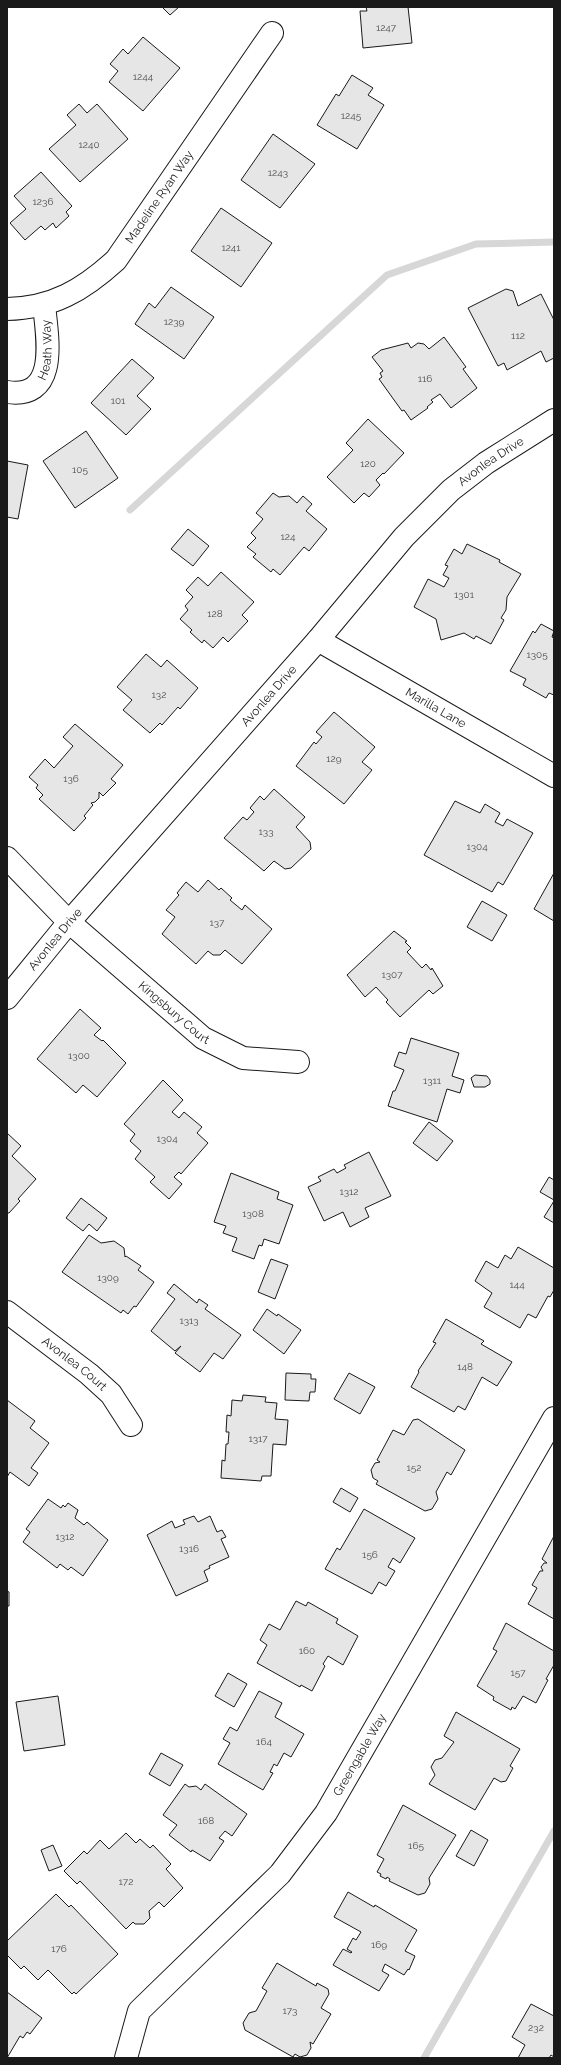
<svg xmlns="http://www.w3.org/2000/svg" width="561" height="2065" font-family="Raleway,sans-serif">
  <style>
    .lines { fill: none; stroke-linecap: round; stroke-linejoin: round }
    .stream { stroke: #d7d7d7; stroke-width: 7 }
    .building { fill: #e6e6e6; stroke: #1a1a1a }
    .minor-casing { stroke: #1a1a1a; stroke-width: 24 }
    .minor { stroke: #fff; stroke-width: 22 }
    .labels { text-anchor: middle; stroke-width: 3; stroke-linejoin: round; paint-order: stroke }
    .number-label { font-size: 10px; fill: #4d4d4d }
    .street-label { font-size: 12px; fill: #1a1a1a; stroke: #fff }
  </style>
  <rect width="100%" height="100%" fill="#fff"/>
  <g class="lines">
    <g class="stream">
      <path d="M130 510 387 275 476 244 554 242"/>
      <path d="M424 2058 554 1831"/>
    </g>
  </g>
  <g class="building">
    <path d="M162 7H179L170 15Z"/>
    <path d="M366 7H408L412 43 363 48 360 11H367Z"/>
    <path d="M143 37 180 68 143 111 109 82 118 71 110 64 123 49 128 54Z"/>
    <path d="M352 75 373 88 368 95 384 105 357 149 317 125 336 94 339 96Z"/>
    <path d="M79 104 87 113 97 104 128 139 80 182 49 149 76 125 67 115Z"/>
    <path d="M273 134 315 164 280 208 241 180Z"/>
    <path d="M41 172 72 206 66 212 69 216 56 228 53 223 45 230 41 226 25 240 10 223 26 209 14 196Z"/>
    <path d="M221 208 272 243 241 287 191 251Z"/>
    <path d="M171 287 214 317 184 359 135 324 149 303 155 308Z"/>
    <path d="M506 289 513 291 518 306 541 294 554 320V358L546 362 541 351 507 370 504 363 498 366 468 308Z"/>
    <path d="M444 337 466 367 463 369 477 388 451 408 440 394 431 400 433 402 427 407 428 408 411 420 404 410 402 411 379 379 382 377 380 373 383 371 372 357 381 350 408 343 411 348 418 343 424 344 429 349Z"/>
    <path d="M132 359 154 378 137 396 151 409 126 435 91 403Z"/>
    <path d="M368 419 404 453 384 474 383 473 376 480 380 485 369 497 364 493 354 503 327 477 353 450 346 443Z"/>
    <path d="M86 431 118 478 75 508 43 461Z"/>
    <path d="M7 461 28 465 18 519 7 517Z"/>
    <path d="M273 493 279 497 289 496 297 503 303 496 312 504 306 511 327 529 309 551 304 547 280 575 273 569 271 572 253 557 256 554 247 547 256 538 251 533 263 519 256 513Z"/>
    <path d="M188 529 209 546 193 566 171 549Z"/>
    <path d="M467 544 500 560 499 562 521 574 507 597 506 610 501 618 504 620 491 644 476 636 474 639 464 633 441 640 436 619 414 607 428 579 444 587 449 578 443 575 448 566 445 565 454 549 462 554Z"/>
    <path d="M221 572 254 602 242 615 248 621 228 642 223 637 213 648 204 640 202 643 190 632 192 630 180 619 188 610 185 606 193 597 186 590 198 577 208 586Z"/>
    <path d="M541 624 554 631 552 637 554 638V695L549 693 546 698 523 685 526 679 510 671 533 631 535 633Z"/>
    <path d="M146 654 161 667 167 660 198 688 180 709 178 707 162 725 160 723 150 733 123 710 132 700 117 687Z"/>
    <path d="M334 712 375 747 362 762 372 770 344 804 296 766 314 742 316 744 322 737 316 732Z"/>
    <path d="M75 724 123 765 111 779 116 783 103 796 99 792V798L95 802 91 803 93 805 84 816 86 818 74 831 39 799 43 795 36 788 38 785 29 777 45 759 54 768 73 746 63 737Z"/>
    <path d="M274 789 305 817 296 827 310 842 311 849 291 868 285 869 274 861 264 871 224 838 243 817 247 820 254 812 250 808 260 796 264 800Z"/>
    <path d="M455 801 480 813 485 804 500 813 495 822 503 826 507 819 533 833 503 885 498 882 492 892 424 855Z"/>
    <path d="M554 873V921L534 909Z"/>
    <path d="M208 880 219 890 221 888 232 898 230 900 242 910 245 905 272 929 242 964 225 950 220 955H213L208 951 196 964 162 934 175 917 166 910 179 895 177 893 186 882 198 892Z"/>
    <path d="M482 901 507 915 492 941 467 927Z"/>
    <path d="M394 931 407 941 405 942 411 948 407 952 422 968 426 964 431 970 432 968 443 986 433 994 429 990 400 1017 386 1002 388 1000 376 987 365 997 347 975Z"/>
    <path d="M80 1009 101 1028 94 1035 102 1041 103 1040 126 1063 97 1097 83 1085 76 1093 37 1059Z"/>
    <path d="M411 1038 459 1053 452 1076 464 1080 460 1093 447 1089 437 1122 388 1106 393 1091H395L404 1070 394 1066 399 1052 406 1054Z"/>
    <path d="M475 1075 487 1076 490 1080V1084L485 1087H474L471 1078Z"/>
    <path d="M163 1080 183 1100 172 1112 179 1118 184 1112 202 1127 197 1133 208 1143 181 1174 179 1172 174 1177 182 1184 169 1199 150 1182 155 1177 135 1159 141 1151 130 1141 135 1134 124 1124Z"/>
    <path d="M429 1122 453 1141 437 1161 413 1143Z"/>
    <path d="M7 1133 21 1146 12 1156 36 1179 18 1199 20 1201 9 1213H7Z"/>
    <path d="M369 1152 391 1196 365 1208 369 1217 350 1227 343 1212 324 1221 308 1187 321 1181 318 1177 334 1169 337 1173 346 1168 344 1165Z"/>
    <path d="M231 1173 279 1192 277 1199 293 1205 279 1244 264 1239 262 1246 259 1245 254 1259 232 1251 237 1238 223 1233 226 1226 214 1222Z"/>
    <path d="M549 1177 554 1180V1200L540 1192Z"/>
    <path d="M81 1198 107 1218 97 1231 89 1224 83 1231 66 1218Z"/>
    <path d="M554 1201V1223L544 1217Z"/>
    <path d="M89 1235 101 1243 114 1241 124 1248 125 1257 126 1256 141 1266 138 1270 154 1282 136 1307 134 1306 128 1314 123 1310 121 1313 62 1272Z"/>
    <path d="M518 1247 554 1268V1290L550 1297 548 1296 536 1318 528 1314 520 1328 484 1307 492 1293 475 1281 486 1261 498 1268 505 1255 511 1259Z"/>
    <path d="M271 1259 288 1265 275 1299 258 1292Z"/>
    <path d="M174 1284 197 1303 199 1299 208 1305 205 1309 241 1335 223 1359 214 1353 200 1372 175 1353 181 1346 175 1351 151 1331 175 1299 167 1293Z"/>
    <path d="M267 1309 277 1316 278 1314 301 1330 284 1354 253 1330Z"/>
    <path d="M446 1319 484 1341 481 1344 512 1362 497 1386 482 1377 465 1410 458 1406 454 1412 411 1387 419 1372 418 1371 436 1343 433 1342Z"/>
    <path d="M286 1373 311 1374V1379H316L315 1392H310L309 1401 285 1400Z"/>
    <path d="M349 1373 375 1387 360 1414 334 1399Z"/>
    <path d="M243 1395 266 1397 265 1402 277 1403 275 1419 288 1420 286 1445 273 1444 271 1476H262L261 1481 221 1478 222 1460 225 1461 226 1444H228L229 1432H226L227 1415 231 1416 232 1400 242 1401Z"/>
    <path d="M7 1400 35 1421 30 1428 49 1443 31 1468 38 1473 29 1486 10 1472 7 1477Z"/>
    <path d="M418 1419 465 1450 451 1475 447 1472 436 1492 438 1499 432 1509 425 1511 376 1484 378 1481 373 1478 371 1470 375 1463 380 1462 377 1460 393 1430 404 1435 413 1420Z"/>
    <path d="M341 1488 358 1498 350 1512 333 1502Z"/>
    <path d="M48 1499 61 1508 63 1505 65 1507 68 1503 78 1510 75 1518 84 1525 87 1522 108 1540 83 1576 71 1567 68 1570 60 1564 57 1568 23 1542 30 1532 26 1529Z"/>
    <path d="M364 1509 415 1538 400 1563 393 1558 388 1567 395 1571 386 1586 379 1582 372 1594 325 1569 337 1548 340 1550Z"/>
    <path d="M194 1516 198 1522 210 1516 217 1532 222 1530 226 1537 221 1539 229 1557 209 1566 210 1568 204 1571 208 1581 176 1596 147 1535 172 1521 175 1528 185 1524 183 1520Z"/>
    <path d="M554 1536V1619L528 1604 537 1588 532 1585 540 1571H543L541 1567 544 1563H547L542 1559Z"/>
    <path d="M7 1591 9 1592V1606H7Z"/>
    <path d="M296 1601 306 1606 308 1602 338 1619 336 1623 358 1636 343 1665 328 1656 323 1664 325 1666 312 1691 301 1685 300 1687 257 1663 267 1645 260 1640 269 1624 280 1630Z"/>
    <path d="M506 1623 554 1651V1665L546 1679 548 1680 536 1703 523 1696 515 1709 512 1707 511 1710 493 1700 494 1697 477 1686 497 1651 493 1649Z"/>
    <path d="M228 1673 247 1684 234 1707 215 1696Z"/>
    <path d="M259 1691 282 1703 275 1717 304 1734 291 1757 284 1753 277 1766 274 1764 270 1772 273 1773 263 1790 218 1764 230 1743 223 1739 230 1727 237 1731Z"/>
    <path d="M58 1696 65 1745 24 1751 16 1702Z"/>
    <path d="M456 1712 520 1749 510 1766 513 1768 506 1781 501 1782 494 1778 475 1810 429 1784 435 1775 431 1767 435 1760 442 1758 454 1742 444 1736Z"/>
    <path d="M161 1753 183 1765 170 1786 149 1774Z"/>
    <path d="M185 1784 189 1787 196 1786 201 1790 205 1784 247 1814 232 1836 225 1831 219 1838 224 1841 210 1861 192 1850 191 1852 169 1835 177 1825 163 1815Z"/>
    <path d="M403 1805 456 1835 429 1878 430 1884 425 1893 418 1895 389 1881 390 1879 387 1877 386 1879 380 1876 381 1874 377 1872 384 1859 377 1855Z"/>
    <path d="M471 1830 488 1840 474 1866 456 1856Z"/>
    <path d="M126 1833 136 1843 140 1839 150 1848 153 1845 171 1864 166 1869 183 1888 164 1907 159 1902 149 1911 150 1918 144 1924H135L133 1922 126 1929 80 1881 77 1884 64 1871 84 1851 87 1854 100 1840 109 1849Z"/>
    <path d="M53 1845 62 1866 49 1871 41 1850Z"/>
    <path d="M348 1892 374 1907 375 1905 417 1930 405 1951 415 1956 409 1970 408 1969 404 1975 385 1964 382 1971 389 1975 379 1991 333 1965 343 1949 351 1953 352 1952 347 1949 353 1938 356 1940 361 1932 334 1917Z"/>
    <path d="M56 1894 69 1907 71 1905 118 1954 76 1994 74 1992 72 1994 48 1970 38 1980 24 1966 21 1969 7 1955V1941Z"/>
    <path d="M277 1963 316 1986 317 1983 328 1989 329 1994 321 2008 331 2014 313 2044 310 2042 311 2048 307 2055 300 2057 295 2054 293 2057 245 2030 243 2023 249 2013 256 2011 267 1991 262 1988Z"/>
    <path d="M7 1992 42 2018 30 2034 27 2032 23 2038 20 2036 7 2058Z"/>
    <path d="M531 2004 554 2016V2057L551 2055 549 2058H518L525 2045 512 2037Z"/>
  </g>
  <g class="lines">
    <defs>
      <g id="minor">
        <path id="s1" d="M7 309C53 308 83 290 116 260L272 33"/>
        <path id="s2" d="M7 392C60 400 47 336 44 305"/>
        <path id="s3" d="M318 640 554 776"/>
        <path id="s4" d="M7 858 69 922 203 1038 243 1058 298 1062"/>
        <path id="s5" d="M7 998 69 922 318 640 404 537 451 490 486 463 554 420"/>
        <path id="s6" d="M7 1312 89 1374 111 1394 131 1425"/>
        <path id="s7" d="M126 2058 139 2011 280 1874 326 1813 554 1418"/>
      </g>
    </defs>
    <use href="#minor" class="minor-casing"/>
    <use href="#minor" class="minor"/>
  </g>
  <g class="labels">
    <g class="number-label">
      <text x="386" y="31">1247</text>
      <text x="143" y="80">1244</text>
      <text x="351" y="119">1245</text>
      <text x="89" y="148">1240</text>
      <text x="278" y="176">1243</text>
      <text x="43" y="205">1236</text>
      <text x="231" y="251">1241</text>
      <text x="174" y="325">1239</text>
      <text x="518" y="339">112</text>
      <text x="425" y="382">116</text>
      <text x="118" y="404">101</text>
      <text x="368" y="467">120</text>
      <text x="80" y="473">105</text>
      <text x="288" y="540">124</text>
      <text x="464" y="598">1301</text>
      <text x="215" y="617">128</text>
      <text x="537" y="658">1305</text>
      <text x="159" y="698">132</text>
      <text x="334" y="762">129</text>
      <text x="71" y="782">136</text>
      <text x="266" y="835">133</text>
      <text x="477" y="850">1304</text>
      <text x="217" y="926">137</text>
      <text x="392" y="978">1307</text>
      <text x="79" y="1059">1300</text>
      <text x="432" y="1084">1311</text>
      <text x="167" y="1142">1304</text>
      <text x="349" y="1195">1312</text>
      <text x="253" y="1217">1308</text>
      <text x="108" y="1281">1309</text>
      <text x="517" y="1288">144</text>
      <text x="189" y="1324">1313</text>
      <text x="465" y="1370">148</text>
      <text x="258" y="1442">1317</text>
      <text x="414" y="1471">152</text>
      <text x="65" y="1540">1312</text>
      <text x="189" y="1552">1316</text>
      <text x="370" y="1558">156</text>
      <text x="307" y="1654">160</text>
      <text x="518" y="1676">157</text>
      <text x="264" y="1745">164</text>
      <text x="206" y="1824">168</text>
      <text x="416" y="1849">165</text>
      <text x="126" y="1885">172</text>
      <text x="379" y="1948">169</text>
      <text x="59" y="1952">176</text>
      <text x="290" y="2014">173</text>
      <text x="536" y="2031">232</text>
    </g>
    <g class="street-label">
      <text dy="4" stroke="none"><textPath href="#s1" startOffset="199">Madeline Ryan Way</textPath></text>
      <text dy="4" stroke="none"><textPath href="#s2" startOffset="69">Heath Way</textPath></text>
      <text dy="4" stroke="none"><textPath href="#s5" startOffset="724">Avonlea Drive</textPath></text>
      <text dy="4" stroke="none"><textPath href="#s5" startOffset="400">Avonlea Drive</textPath></text>
      <text dy="4" stroke="none"><textPath href="#s3" startOffset="136">Marilla Lane</textPath></text>
      <text dy="4" stroke="none"><textPath href="#s5" startOffset="76">Avonlea Drive</textPath></text>
      <text dy="4" stroke="none"><textPath href="#s4" startOffset="228">Kingsbury Court</textPath></text>
      <text dy="4" stroke="none"><textPath href="#s6" startOffset="85">Avonlea Court</textPath></text>
      <text dy="4" stroke="none"><textPath href="#s7" startOffset="389">Greengable Way</textPath></text>
    </g>
  </g>
  <rect width="561" height="2065" fill="none" stroke="#1a1a1a" stroke-width="16"/>
</svg>
